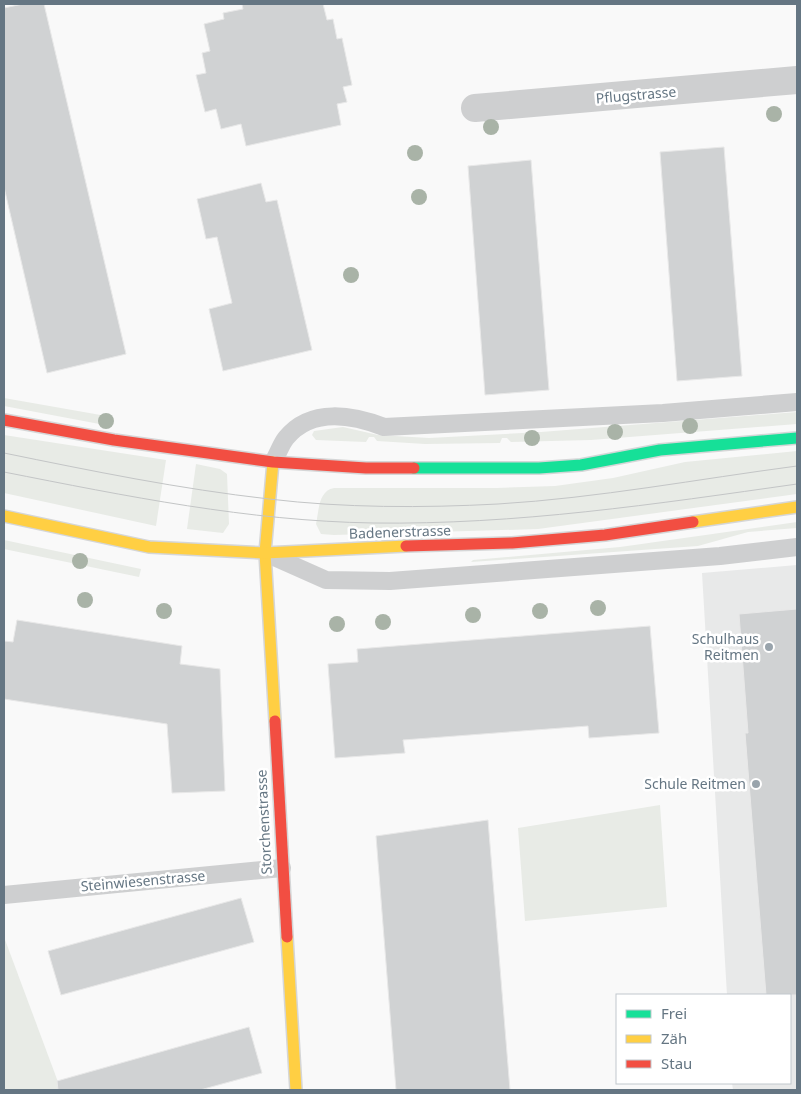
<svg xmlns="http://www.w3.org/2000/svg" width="801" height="1094" font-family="'Noto Sans',sans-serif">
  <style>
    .built { fill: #e8e9e9 }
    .green { fill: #e8ebe6 }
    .building { fill: #d0d2d3; stroke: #e8e8e8 }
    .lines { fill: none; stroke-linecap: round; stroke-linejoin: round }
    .fast-casing { stroke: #d5d6d7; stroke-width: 14 }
    .slow-casing { stroke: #d5d6d7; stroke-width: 14 }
    .jam-casing { stroke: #d5d6d7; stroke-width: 14 }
    .lane { stroke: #cecfd0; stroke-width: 18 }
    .street { stroke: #cecfd0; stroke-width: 28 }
    .fast { stroke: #16e098; stroke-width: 11 }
    .slow { stroke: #ffcf43; stroke-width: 11 }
    .jam { stroke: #f24e42; stroke-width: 11 }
    .tram { stroke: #c3c5c6; stroke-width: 1 }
    .tree { fill: #a9b3a7 }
    .poi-dot { fill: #99a4ac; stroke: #fff; stroke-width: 2 }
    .labels { text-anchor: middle; stroke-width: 5; stroke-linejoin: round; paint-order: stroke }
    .street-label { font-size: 14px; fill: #657683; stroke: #fff }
    .poi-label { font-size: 14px; fill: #657683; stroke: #fff; text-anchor: end }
  </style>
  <rect width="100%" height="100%" fill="#f9f9f9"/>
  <path class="built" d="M797 565V1090H733L732 1083H790V995H727L702 573Z"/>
  <g class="green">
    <path d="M4 398 112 417 110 426 4 406Z"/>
    <path d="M797 412V424L591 440 511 442 507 438H502L500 443 425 444 377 441 374 437H369L366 442 316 440 312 435 314 431 343 427 378 435 429 438 541 432Z"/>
    <path d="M4 435 166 460 156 526 4 493Z"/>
    <path d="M797 451V494L538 529 334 535 321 534 316 524C319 511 318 491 334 488H497L555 486 613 478 685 462Z"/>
    <path d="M196 464 220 469 227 474 229 524 223 533 187 529Z"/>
    <path d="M797 522V528L748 532 698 546 471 562 473 560 620 547Z"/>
    <path d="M4 540 141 569 139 577 4 549Z"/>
    <path d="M660 805 667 907 525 921 518 828Z"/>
    <path d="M4 937 61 1090H4Z"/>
  </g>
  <g class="building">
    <path d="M23 4H44L126 354 47 373 4 187V8Z"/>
    <path d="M242 4H323L327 20 333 19 337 39 342 38 352 85 343 87 347 102 337 104 341 125 246 146 241 124 221 129 216 109 205 112 196 75 206 73 202 53 210 51 204 24 224 19 223 13 243 9Z"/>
    <path d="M724 147 742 376 677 381 660 152Z"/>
    <path d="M531 160 549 390 485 395 468 166Z"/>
    <path d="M261 183 266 202 277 200 312 350 223 371 209 309 232 303 217 237 206 239 197 199Z"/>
    <path d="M797 609V995H766L745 733H748L739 614Z"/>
    <path d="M17 620 182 646 180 664 220 669 225 791 172 793 167 724 4 699V641L13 642Z"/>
    <path d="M650 626 659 733 589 738 588 726 403 740 405 753 335 758 328 664 358 662 357 649Z"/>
    <path d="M488 820 510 1090H396L376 836Z"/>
    <path d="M241 898 254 942 61 995 48 951Z"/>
    <path d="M249 1027 262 1073 200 1090H58L57 1081Z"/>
  </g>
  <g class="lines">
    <defs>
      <path id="fast" d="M414 468H539L581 465 660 450 797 438"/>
      <g id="slow">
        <path d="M273 462 265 553 275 721"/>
        <path d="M4 516 149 547 265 553 406 546"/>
        <path d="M693 522 797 507"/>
        <path d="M287 937 296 1090"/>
      </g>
      <g id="jam">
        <path d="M4 420 114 440 273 462 366 468H414"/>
        <path d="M406 546 512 543 605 535 693 522"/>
        <path d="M275 721 287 937"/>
      </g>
    </defs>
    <use href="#fast" class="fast-casing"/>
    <use href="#slow" class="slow-casing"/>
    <use href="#jam" class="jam-casing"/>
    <g class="lane">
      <path d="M273 462C278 454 281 444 286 438 311 407 353 415 384 427L663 413 797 402"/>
      <path d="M272 556 326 580 390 581 720 556 797 547"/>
      <path d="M4 895 282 868"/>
    </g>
    <path class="street" d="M475 108 797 80"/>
    <use href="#fast" class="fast"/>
    <use href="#slow" class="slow"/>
    <use href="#jam" class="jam"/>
    <g class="tram">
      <path d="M4 453C92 471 180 489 269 499 344 508 423 508 498 504 598 498 698 479 797 466"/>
      <path d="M4 472C126 496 248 521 373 523 516 525 656 504 797 484"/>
    </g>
  </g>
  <g class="tree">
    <circle cx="774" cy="114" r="8"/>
    <circle cx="491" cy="127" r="8"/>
    <circle cx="415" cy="153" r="8"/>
    <circle cx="419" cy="197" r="8"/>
    <circle cx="351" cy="275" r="8"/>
    <circle cx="106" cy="421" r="8"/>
    <circle cx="690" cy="426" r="8"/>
    <circle cx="615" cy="432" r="8"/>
    <circle cx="532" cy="438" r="8"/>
    <circle cx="80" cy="561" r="8"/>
    <circle cx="85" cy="600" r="8"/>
    <circle cx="598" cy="608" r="8"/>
    <circle cx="164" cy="611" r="8"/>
    <circle cx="540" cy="611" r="8"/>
    <circle cx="473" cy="615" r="8"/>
    <circle cx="383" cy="622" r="8"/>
    <circle cx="337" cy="624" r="8"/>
  </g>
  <g class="poi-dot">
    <circle cx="769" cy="647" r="5"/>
    <circle cx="756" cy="784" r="5"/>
  </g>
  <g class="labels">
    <g class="street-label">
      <text transform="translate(636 95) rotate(-5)" y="5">Pflugstrasse</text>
      <text transform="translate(400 532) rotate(-2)" y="5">Badenerstrasse</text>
      <text transform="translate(264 822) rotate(-93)" y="5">Storchenstrasse</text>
      <text transform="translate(143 881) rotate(-5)" y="5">Steinwiesenstrasse</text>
    </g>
    <g class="poi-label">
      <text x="759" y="644">Schulhaus<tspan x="759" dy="16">Reitmen</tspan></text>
      <text x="746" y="789">Schule Reitmen</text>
    </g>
  </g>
  <rect width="801" height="1094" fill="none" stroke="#657683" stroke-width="10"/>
  <rect x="616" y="994" width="175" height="90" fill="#ffffff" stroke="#c1c8cd"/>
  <rect x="626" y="1010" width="25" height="8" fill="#16e098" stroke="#c1c8cd"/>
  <text x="661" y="1019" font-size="15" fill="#657683">Frei</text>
  <rect x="626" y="1035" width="25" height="8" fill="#ffcf43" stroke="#c1c8cd"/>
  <text x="661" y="1044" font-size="15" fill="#657683">Zäh</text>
  <rect x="626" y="1060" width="25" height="8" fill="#f24e42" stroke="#c1c8cd"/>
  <text x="661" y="1069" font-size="15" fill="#657683">Stau</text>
</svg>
